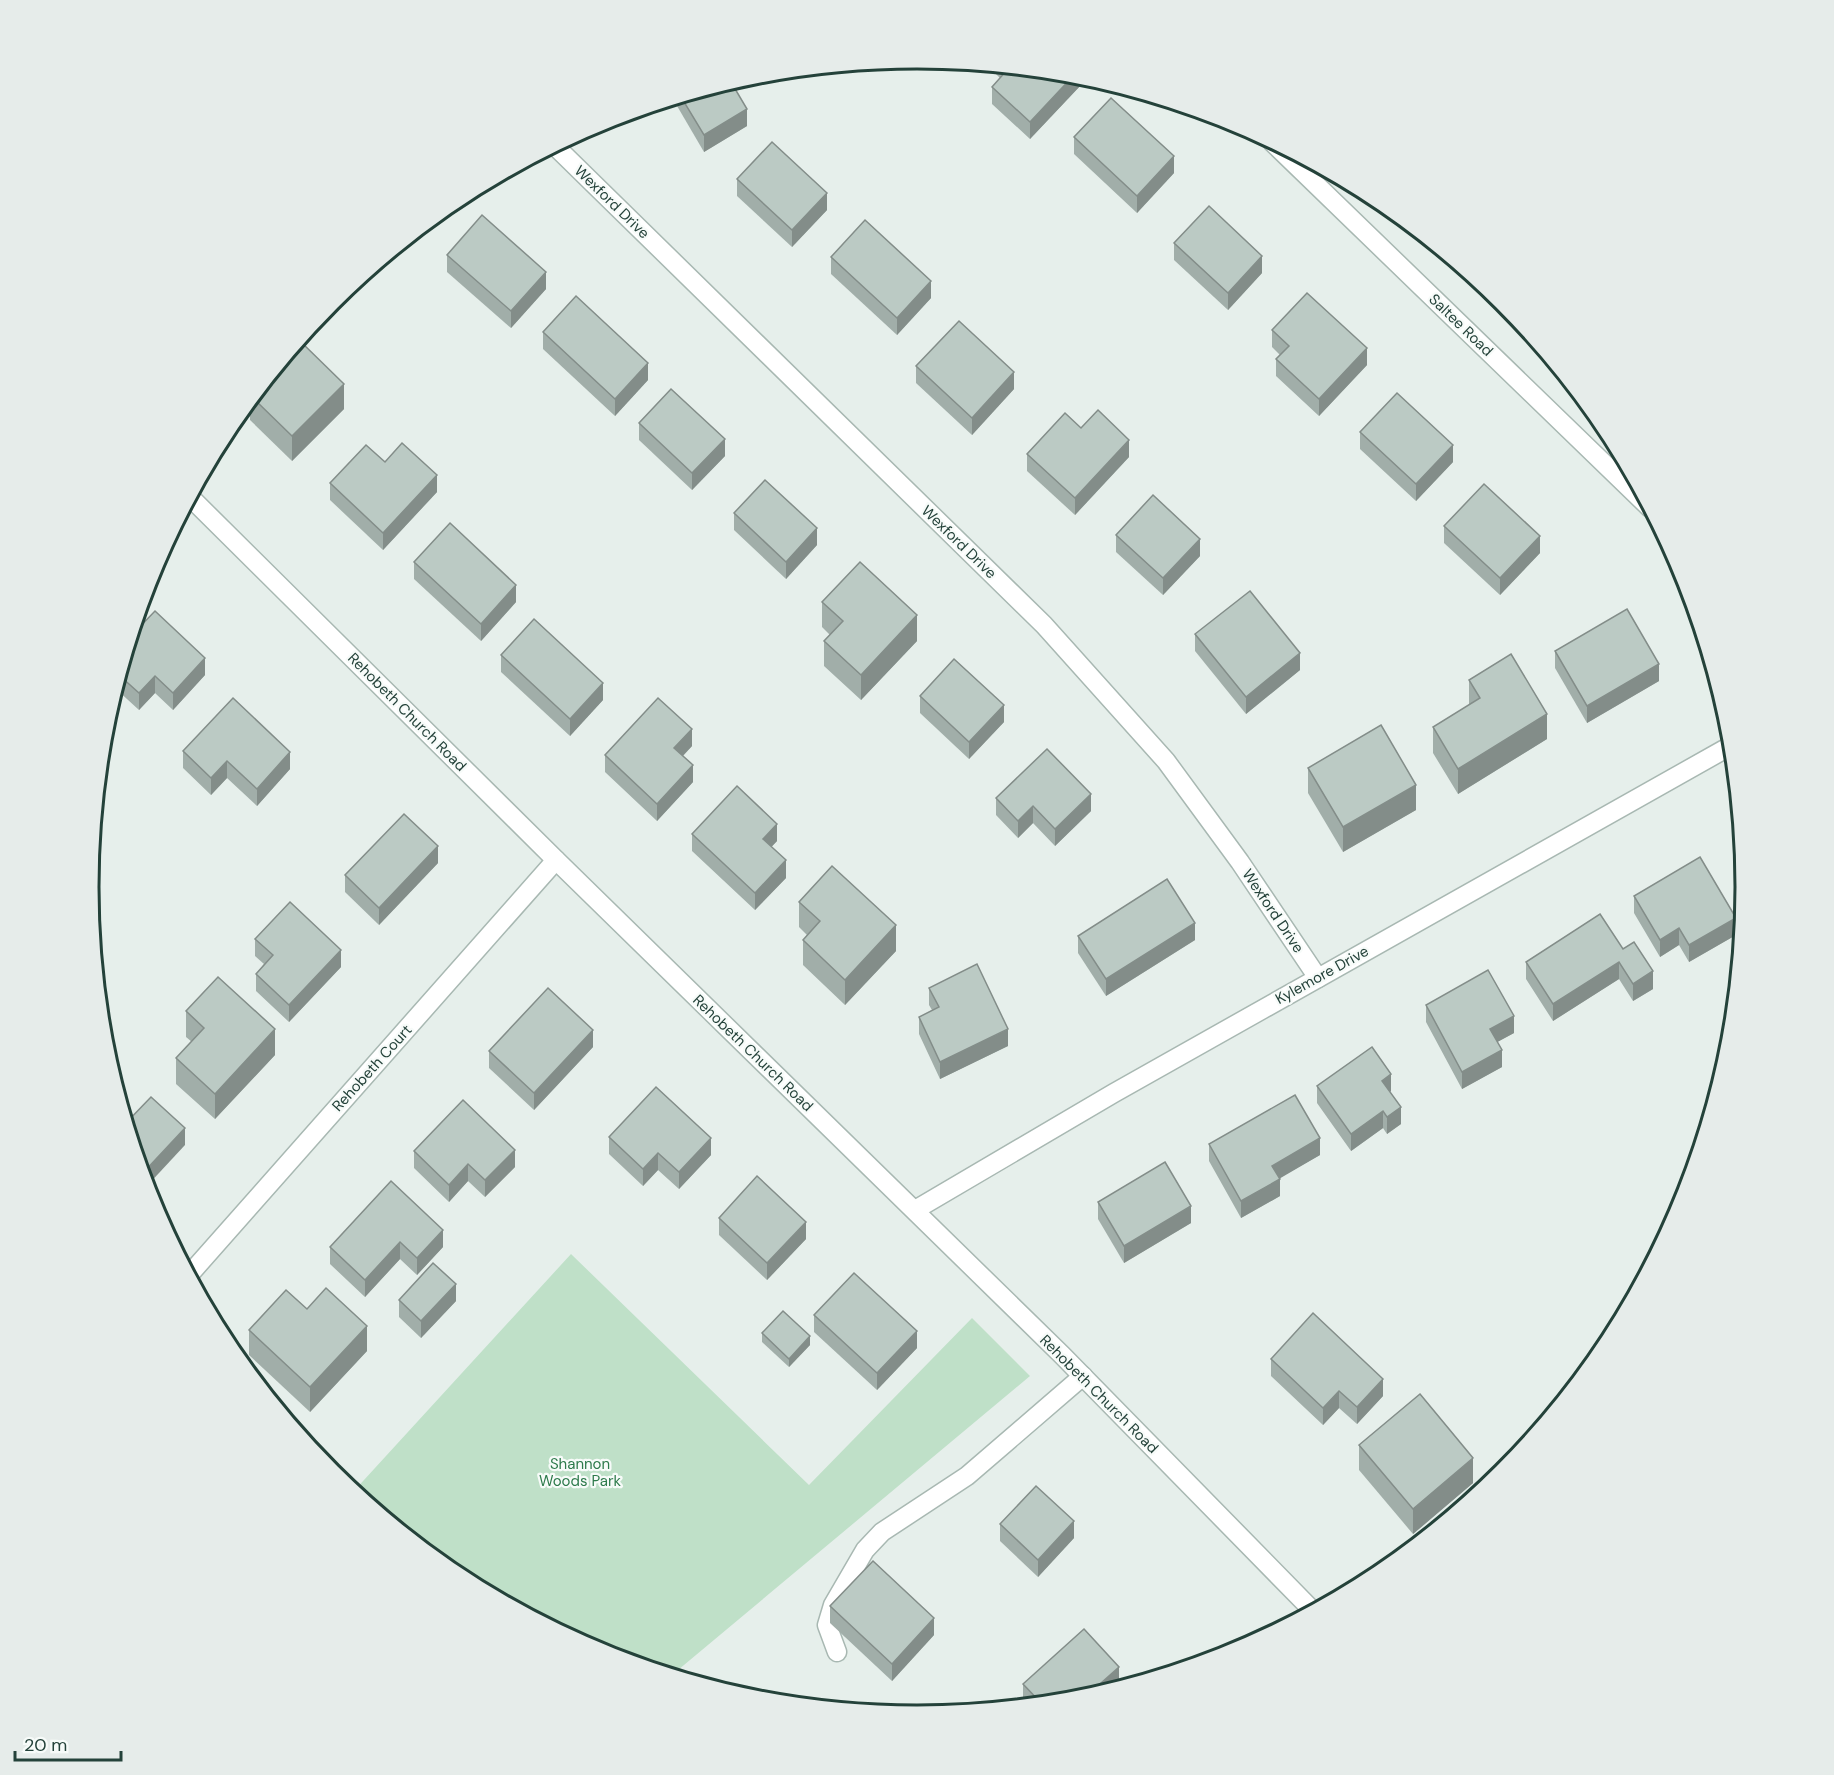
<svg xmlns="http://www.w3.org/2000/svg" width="1834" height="1775" font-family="'DM Sans',sans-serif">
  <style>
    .green { fill: #bfe0c8 }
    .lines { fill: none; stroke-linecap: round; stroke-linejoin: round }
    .minor-casing { stroke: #a8b8b2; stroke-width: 21 }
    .minor { stroke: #fff; stroke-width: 18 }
    .wall { fill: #a1aea9 }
    .shaded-wall { fill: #838d89 }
    .building { fill: #bbcac4; stroke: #838d89; stroke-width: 1.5 }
    .labels { text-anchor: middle; stroke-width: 4.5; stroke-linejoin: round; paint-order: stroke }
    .street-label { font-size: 15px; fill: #24423a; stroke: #f7fbf9 }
    .park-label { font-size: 15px; fill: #2d7a4b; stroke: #f7fbf9 }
    .rim { fill: none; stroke: #24423a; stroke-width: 3 }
  </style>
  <rect width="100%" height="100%" fill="#e6efeb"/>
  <path class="green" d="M571 1254 809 1485 972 1318 1030 1376 672 1675 599 1653 456 1577 353 1492Z"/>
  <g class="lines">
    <defs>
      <g id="minor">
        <path d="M1272 142 1650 508"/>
        <path d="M555 146 1044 625 1166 761 1240 862 1318 978"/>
        <path d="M190 497 556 860 1062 1355 1313 1611"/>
        <path d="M915 1210 1114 1093 1732 745"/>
        <path d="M189 1275 556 860"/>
        <path d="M837 1652 827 1625 833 1605 865 1550 882 1532 967 1476 1083 1376"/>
      </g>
    </defs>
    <use href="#minor" class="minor-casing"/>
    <use href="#minor" class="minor"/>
  </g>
  <g class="wall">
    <path d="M991 66 1079 75H1081V85L1030 139 992 104V87L1000 78 991 69Z"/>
    <path d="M731 82 747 126 704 152 673 99Z"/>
    <path d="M1074 137 1174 173 1137 213 1074 154Z"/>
    <path d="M737 179 827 210 792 247 737 196Z"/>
    <path d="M1174 243 1262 273 1228 310 1174 260Z"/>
    <path d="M447 255 546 289 511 328 447 272Z"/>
    <path d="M831 257 931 298 897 335 831 274Z"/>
    <path d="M1272 330 1367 365 1319 416 1276 376V359L1280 355 1272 347Z"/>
    <path d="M543 332 648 380 615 416 543 349Z"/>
    <path d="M299 340 344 409 292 461 250 420V399Z"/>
    <path d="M916 366 1014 389 972 435 916 383Z"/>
    <path d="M639 423 725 456 692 490 639 440Z"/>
    <path d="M1081 428 1129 457 1075 515 1027 471V454Z"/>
    <path d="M1360 432 1453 462 1416 501 1360 449Z"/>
    <path d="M385 462 437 492 383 550 330 500V483Z"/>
    <path d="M734 513 817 545 786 579 734 530Z"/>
    <path d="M1444 526 1540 553 1500 595 1444 543Z"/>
    <path d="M1116 535 1200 556 1163 595 1116 552Z"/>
    <path d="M414 562 516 602 481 641 414 579Z"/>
    <path d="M822 602 917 641 861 700 824 666V641L830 635 822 627Z"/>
    <path d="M1195 634 1300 670 1246 714 1195 651Z"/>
    <path d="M131 636 205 675 173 710 155 693 139 710 115 688Z"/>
    <path d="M1555 651 1659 681 1587 723 1555 668Z"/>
    <path d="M501 655 603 700 570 736 501 672Z"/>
    <path d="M1469 680 1547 739 1458 794 1433 753V727L1469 705Z"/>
    <path d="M920 696 1004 722 969 759 920 713Z"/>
    <path d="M692 746 683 756 693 782 657 821 605 772V755Z"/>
    <path d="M183 751 290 769 257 806 227 778 211 795 183 768Z"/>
    <path d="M1308 768 1416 810 1343 852 1308 793Z"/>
    <path d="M996 798 1091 811 1055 846 1033 823 1018 838 996 815Z"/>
    <path d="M692 834 777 841 771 847 786 878 755 910 692 851Z"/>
    <path d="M438 863 379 925 345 892V875Z"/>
    <path d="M1634 896 1736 935 1689 962 1679 945 1660 957 1634 913Z"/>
    <path d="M799 902 896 951 845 1005 803 965V940L807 935 799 927Z"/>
    <path d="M1078 936 1195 940 1106 996 1078 953Z"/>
    <path d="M255 939 341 967 289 1022 256 991V974L264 964 255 956Z"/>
    <path d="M1623 949 1653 989 1633 1001 1619 979 1553 1021 1526 979V962Z"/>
    <path d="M929 988 1008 1046 940 1079 919 1034V1017L932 1010 929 1005Z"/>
    <path d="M1426 1005 1514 1033 1497 1042 1502 1067 1462 1089 1426 1022Z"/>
    <path d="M186 1011 275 1055 215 1119 176 1084V1058L192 1042 186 1037Z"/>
    <path d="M593 1047 534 1110 489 1068V1051Z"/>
    <path d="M1317 1086 1391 1091 1389 1092 1401 1124 1387 1134 1383 1128 1351 1151 1317 1103Z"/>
    <path d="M609 1137 711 1155 679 1189 658 1170 643 1186 609 1154Z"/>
    <path d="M1209 1144 1320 1155 1279 1178 1280 1196 1241 1218 1209 1161Z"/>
    <path d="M414 1151 515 1167 485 1197 468 1181 449 1202 414 1168Z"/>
    <path d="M391 1181 443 1247 417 1275 400 1259 365 1297 330 1264V1247Z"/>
    <path d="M1098 1202 1191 1223 1124 1263 1098 1219Z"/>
    <path d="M719 1218 806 1239 767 1280 719 1235Z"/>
    <path d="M399 1300 456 1301 421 1338 399 1317Z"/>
    <path d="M307 1309 367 1351 310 1412 249 1355V1330Z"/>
    <path d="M814 1315 917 1348 877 1390 814 1332Z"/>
    <path d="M762 1333 810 1345 789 1367 762 1342Z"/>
    <path d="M1271 1359 1383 1396 1357 1424 1339 1408 1323 1425 1271 1376Z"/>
    <path d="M1359 1445 1473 1483 1413 1534 1359 1470Z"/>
    <path d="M1000 1524 1074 1538 1038 1577 1000 1541Z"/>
    <path d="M830 1606 934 1635 892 1681 830 1623Z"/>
    <path d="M1023 1684H1119L1078 1701 1028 1706 1023 1701Z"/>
  </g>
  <g class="shaded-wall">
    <path d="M1075 74 1081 75V85L1030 139V122Z"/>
    <path d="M747 109V126L704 152V135Z"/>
    <path d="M1174 156V173L1137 213V196Z"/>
    <path d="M827 193V210L792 247V230Z"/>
    <path d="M1262 256V273L1228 310V293Z"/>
    <path d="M546 272V289L511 328V311Z"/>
    <path d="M931 281V298L897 335V318Z"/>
    <path d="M1367 348V365L1319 416V399Z"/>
    <path d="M648 363V380L615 416V399Z"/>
    <path d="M1014 372V389L972 435V418Z"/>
    <path d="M344 384V409L292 461V436Z"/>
    <path d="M725 439V456L692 490V473Z"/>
    <path d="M1129 440V457L1075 515V498Z"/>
    <path d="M1453 445V462L1416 501V484Z"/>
    <path d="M437 475V492L383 550V533Z"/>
    <path d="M817 528V545L786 579V562Z"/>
    <path d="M1540 536V553L1500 595V578Z"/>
    <path d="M1200 539V556L1163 595V578Z"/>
    <path d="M516 585V602L481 641V624Z"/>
    <path d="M917 615V641L861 700V675Z"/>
    <path d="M1300 653V670L1246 714V697Z"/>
    <path d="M205 658V675L173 710V693Z"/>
    <path d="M1659 664V681L1587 723V706Z"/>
    <path d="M155 676V693L139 710V693Z"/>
    <path d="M603 683V700L570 736V719Z"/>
    <path d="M1004 705V722L969 759V742Z"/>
    <path d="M1547 714V739L1458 794V769Z"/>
    <path d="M692 729V746L674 765V748Z"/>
    <path d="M290 752V769L257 806V789Z"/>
    <path d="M227 761V778L211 795V778Z"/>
    <path d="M693 765V782L657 821V804Z"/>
    <path d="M1416 785V810L1343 852V827Z"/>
    <path d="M1091 794V811L1055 846V829Z"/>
    <path d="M1033 806V823L1018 838V821Z"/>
    <path d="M777 824V841L763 856V839Z"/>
    <path d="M438 846V863L379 925V908Z"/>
    <path d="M786 860V878L755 910V893Z"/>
    <path d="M1736 918V935L1689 962V945Z"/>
    <path d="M1195 923V940L1106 996V979Z"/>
    <path d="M896 925V951L845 1005V980Z"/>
    <path d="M1679 928V945L1660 957V940Z"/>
    <path d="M341 950V967L289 1022V1005Z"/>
    <path d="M1619 962V979L1553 1021V1004Z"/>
    <path d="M1653 971V989L1633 1001V984Z"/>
    <path d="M1514 1016V1033L1490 1046V1029Z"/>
    <path d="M275 1029V1055L215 1119V1094Z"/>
    <path d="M1008 1029V1046L940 1079V1062Z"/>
    <path d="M593 1030V1047L534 1110V1093Z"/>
    <path d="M1502 1050V1067L1462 1089V1072Z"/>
    <path d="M1391 1074V1091L1382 1098V1081Z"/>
    <path d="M1401 1107V1124L1387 1134V1117Z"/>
    <path d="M1383 1111V1128L1351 1151V1134Z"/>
    <path d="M185 1128V1145L146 1187 142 1174Z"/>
    <path d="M711 1138V1155L679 1189V1172Z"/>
    <path d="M1320 1138V1155L1272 1183V1166Z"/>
    <path d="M515 1150V1167L485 1197V1180Z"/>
    <path d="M658 1153V1170L643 1186V1169Z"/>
    <path d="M468 1164V1181L449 1202V1185Z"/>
    <path d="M1280 1179V1196L1241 1218V1201Z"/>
    <path d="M1191 1206V1223L1124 1263V1246Z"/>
    <path d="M806 1222V1239L767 1280V1263Z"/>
    <path d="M443 1230V1247L417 1275V1258Z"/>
    <path d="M400 1242V1259L365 1297V1280Z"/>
    <path d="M456 1284V1301L421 1338V1321Z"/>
    <path d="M367 1326V1351L310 1412V1387Z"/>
    <path d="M917 1331V1348L877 1390V1373Z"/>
    <path d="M810 1336V1345L789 1367V1359Z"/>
    <path d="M1383 1379V1396L1357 1424V1407Z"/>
    <path d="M1339 1391V1408L1323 1425V1408Z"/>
    <path d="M1473 1458V1483L1413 1534V1509Z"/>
    <path d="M1074 1521V1538L1038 1577V1560Z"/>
    <path d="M934 1618V1635L892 1681V1664Z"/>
    <path d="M1119 1667V1684L1111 1691 1083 1699Z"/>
  </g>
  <g class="building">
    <path d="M1007 67 1075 74 1030 122 992 87 1008 69Z"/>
    <path d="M731 82 747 109 704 135 681 97Z"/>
    <path d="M1111 98 1174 156 1137 196 1074 137Z"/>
    <path d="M772 142 827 193 792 230 737 179Z"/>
    <path d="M1209 206 1262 256 1228 293 1174 243Z"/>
    <path d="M482 215 546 272 511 311 447 255Z"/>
    <path d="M865 220 931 281 897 318 831 257Z"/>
    <path d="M1307 293 1367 348 1319 399 1276 359 1289 346 1272 330Z"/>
    <path d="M576 296 648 363 615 399 543 332Z"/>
    <path d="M959 321 1014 372 972 418 916 366Z"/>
    <path d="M299 340 344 384 292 436 252 397Z"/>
    <path d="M671 389 725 439 692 473 639 423Z"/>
    <path d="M1397 393 1453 445 1416 484 1360 432Z"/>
    <path d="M1098 410 1129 440 1075 498 1027 454 1065 413 1081 428Z"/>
    <path d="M402 443 437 475 383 533 330 483 366 445 385 462Z"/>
    <path d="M765 480 817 528 786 562 734 513Z"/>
    <path d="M1484 484 1540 536 1500 578 1444 526Z"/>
    <path d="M1153 495 1200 539 1163 578 1116 535Z"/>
    <path d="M450 523 516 585 481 624 414 562Z"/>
    <path d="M860 562 917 615 861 675 824 641 843 621 822 602Z"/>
    <path d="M1250 591 1300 653 1246 697 1195 634Z"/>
    <path d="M1627 609 1659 664 1587 706 1555 651Z"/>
    <path d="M155 611 205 658 173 693 155 676 139 693 119 675 131 636Z"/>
    <path d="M534 619 603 683 570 719 501 655Z"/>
    <path d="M1511 654 1547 714 1458 769 1433 727 1480 698 1469 680Z"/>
    <path d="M954 659 1004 705 969 742 920 696Z"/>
    <path d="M233 698 290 752 257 789 227 761 211 778 183 751Z"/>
    <path d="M658 698 692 729 674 748 693 765 657 804 605 755Z"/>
    <path d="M1381 725 1416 785 1343 827 1308 768Z"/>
    <path d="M1047 749 1091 794 1055 829 1033 806 1018 821 996 798Z"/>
    <path d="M737 786 777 824 763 839 786 860 755 893 692 834Z"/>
    <path d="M404 814 438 846 379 908 345 875Z"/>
    <path d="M1700 857 1736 918 1689 945 1679 928 1660 940 1634 896Z"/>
    <path d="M832 866 896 925 845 980 803 940 820 921 799 902Z"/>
    <path d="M1167 879 1195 923 1106 979 1078 936Z"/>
    <path d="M290 902 341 950 289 1005 256 974 273 955 255 939Z"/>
    <path d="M1600 914 1623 949 1634 942 1653 971 1633 984 1619 962 1553 1004 1526 962Z"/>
    <path d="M977 964 1008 1029 940 1062 919 1017 939 1007 929 988Z"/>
    <path d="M1488 970 1514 1016 1490 1029 1502 1050 1462 1072 1426 1005Z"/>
    <path d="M218 977 275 1029 215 1094 176 1058 204 1028 186 1011Z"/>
    <path d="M548 988 593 1030 534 1093 489 1051Z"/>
    <path d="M1372 1047 1391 1074 1382 1081 1401 1107 1387 1117 1383 1111 1351 1134 1317 1086Z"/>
    <path d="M656 1087 711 1138 679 1172 658 1153 643 1169 609 1137Z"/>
    <path d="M1295 1095 1320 1138 1272 1166 1280 1179 1241 1201 1209 1144Z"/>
    <path d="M151 1097 185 1128 142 1174 126 1123Z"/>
    <path d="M463 1100 515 1150 485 1180 468 1164 449 1185 414 1151Z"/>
    <path d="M1165 1162 1191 1206 1124 1246 1098 1202Z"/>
    <path d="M757 1176 806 1222 767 1263 719 1218Z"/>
    <path d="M391 1181 443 1230 417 1258 400 1242 365 1280 330 1247Z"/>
    <path d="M433 1263 456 1284 421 1321 399 1300Z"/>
    <path d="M854 1273 917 1331 877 1373 814 1315Z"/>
    <path d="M326 1288 367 1326 310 1387 249 1330 286 1290 307 1309Z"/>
    <path d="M783 1311 810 1336 789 1359 762 1333Z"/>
    <path d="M1313 1313 1383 1379 1357 1407 1339 1391 1323 1408 1271 1359Z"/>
    <path d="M1420 1394 1473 1458 1413 1509 1359 1445Z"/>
    <path d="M1036 1486 1074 1521 1038 1560 1000 1524Z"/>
    <path d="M873 1561 934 1618 892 1664 830 1606Z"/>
    <path d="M1084 1629 1119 1667 1083 1699 1078 1701 1042 1704 1023 1684Z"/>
  </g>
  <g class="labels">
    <g class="street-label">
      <text transform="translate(612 202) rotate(44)" y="5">Wexford Drive</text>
      <text transform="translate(1461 325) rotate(44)" y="5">Saltee Road</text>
      <text transform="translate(959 542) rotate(44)" y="5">Wexford Drive</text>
      <text transform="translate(407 712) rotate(45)" y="5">Rehobeth Church Road</text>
      <text transform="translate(1273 911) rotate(56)" y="5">Wexford Drive</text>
      <text transform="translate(1322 975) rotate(-29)" y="5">Kylemore Drive</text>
      <text transform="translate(753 1053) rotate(44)" y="5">Rehobeth Church Road</text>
      <text transform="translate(372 1068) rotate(-48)" y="5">Rehobeth Court</text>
      <text transform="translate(1099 1394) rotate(45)" y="5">Rehobeth Church Road</text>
    </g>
    <g class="park-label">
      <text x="580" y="1469">Shannon<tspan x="580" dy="17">Woods Park</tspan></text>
    </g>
  </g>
  <path d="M0 0H1834V1775H0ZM99 887a818 818 0 1 1 1636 0a818 818 0 1 1-1636 0Z" fill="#e6ecea" fill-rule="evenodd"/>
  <path class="rim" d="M99 887a818 818 0 1 1 1636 0a818 818 0 1 1-1636 0Z"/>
  <path d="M15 1751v9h106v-9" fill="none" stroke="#24423a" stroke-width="3"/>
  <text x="24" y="1751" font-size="18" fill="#24423a" stroke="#f7fbf9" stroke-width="4.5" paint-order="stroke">20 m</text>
</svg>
